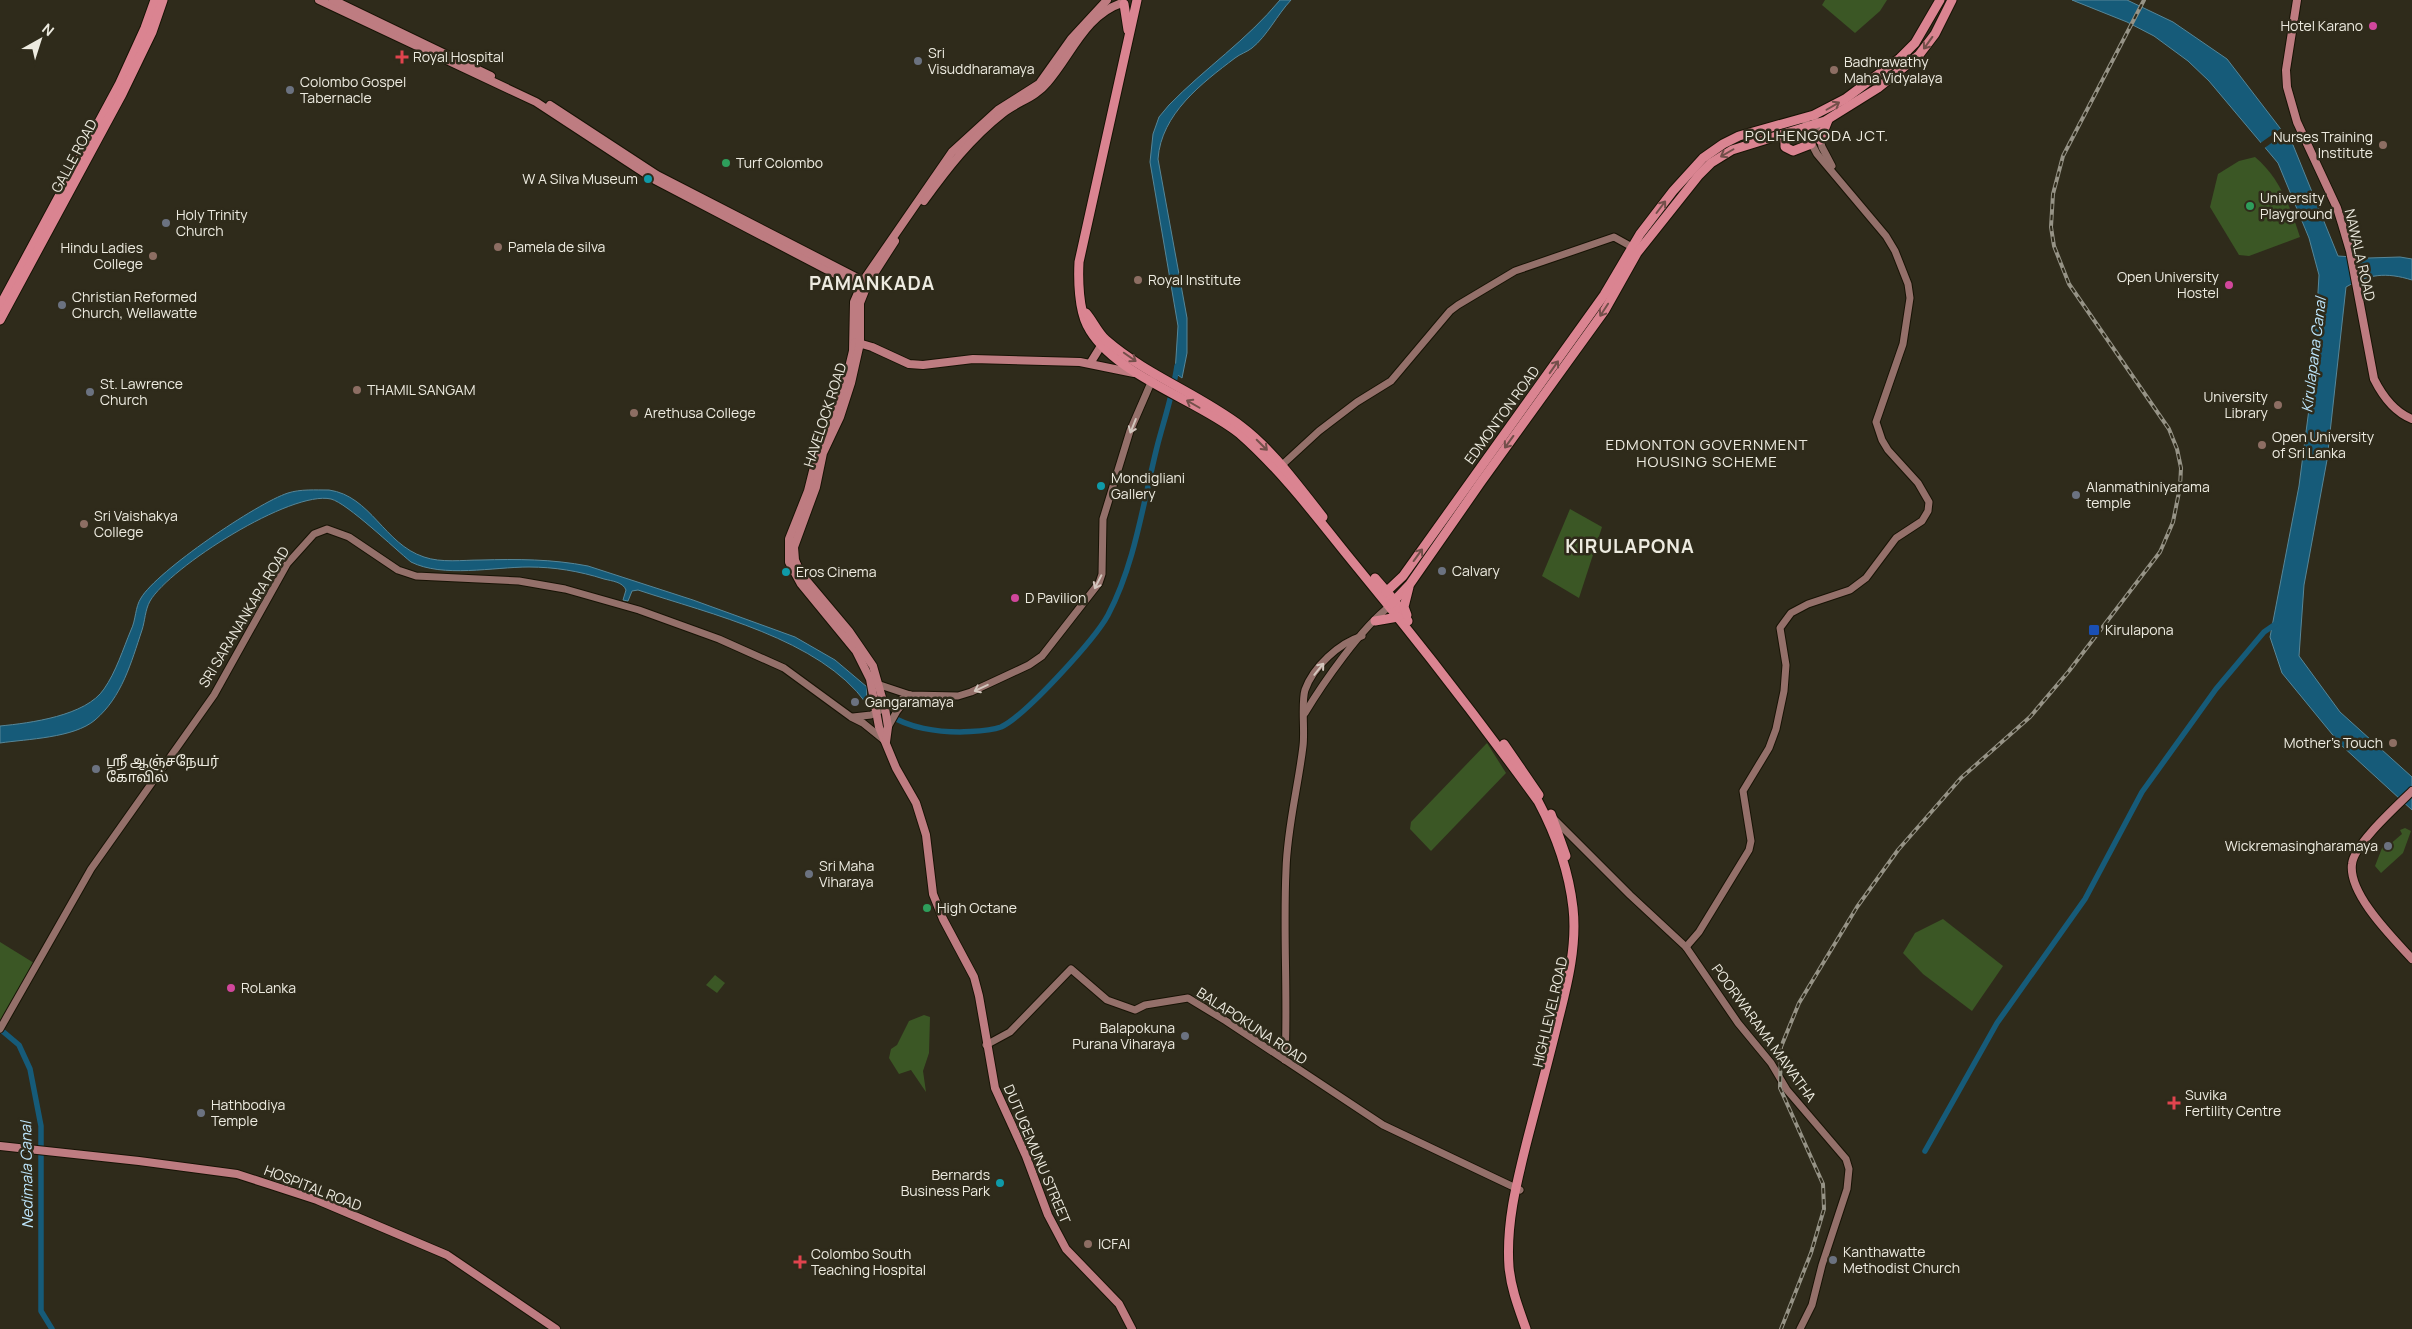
<svg xmlns="http://www.w3.org/2000/svg" width="2412" height="1329" font-family="Manrope,'Noto Sans Tamil',sans-serif">
  <style>
    .green { fill: #3b5725 }
    .water { fill: #165b79; stroke: #568698 }
    .pier { fill: #2f2b1b }
    .lines { fill: none; stroke-linecap: round; stroke-linejoin: round }
    .canal { stroke: #165b79; stroke-width: 5.5 }
    .secondary-casing { stroke: #171305; stroke-width: 9 }
    .primary-casing { stroke: #171305; stroke-width: 10 }
    .trunk-casing { stroke: #171305; stroke-width: 11 }
    .secondary { stroke: #94706a; stroke-width: 7 }
    .primary { stroke: #be7c81; stroke-width: 8 }
    .trunk { stroke: #da8491; stroke-width: 9 }
    .rail-casing { stroke: #969386; stroke-width: 4 }
    .rail { stroke: #2f2b1b; stroke-width: 2; stroke-dasharray: 5.5; stroke-linecap: butt }
    .oneway { stroke: #734f4a }
    .oneway2 { stroke: #d2c6bd }
    .hotel-dot { fill: #d1479c; stroke: #2f2b1b; stroke-width: 2 }
    .health-dot { fill: #e0444e; stroke: #2f2b1b; stroke-width: 2 }
    .worship-dot { fill: #6b7280; stroke: #2f2b1b; stroke-width: 2 }
    .education-dot { fill: #8d6e63; stroke: #2f2b1b; stroke-width: 2 }
    .leisure-dot { fill: #2e9e5b; stroke: #2f2b1b; stroke-width: 2 }
    .culture-dot { fill: #0f9aa8; stroke: #2f2b1b; stroke-width: 2 }
    .transit-dot { fill: #1a4fb4; stroke: #2f2b1b; stroke-width: 2 }
    .labels { text-anchor: middle; stroke-width: 5; stroke-linejoin: round; paint-order: stroke }
    .poi-label { font-size: 14px; fill: #edebe0; stroke: #2f2b1b; text-anchor: start }
    .street-label { font-size: 14px; fill: #edebe0; stroke: #2f2b1b }
    .neighbourhood-label { font-size: 15px; letter-spacing: 1px; fill: #edebe0; stroke: #2f2b1b }
    .water-label { font-size: 15px; font-style: italic; fill: #bfe8ff; stroke: #2f2b1b }
    .district-label { font-size: 19px; font-weight: bold; letter-spacing: 1px; fill: #edebe0; stroke: #2f2b1b }
  </style>
  <rect width="100%" height="100%" fill="#2f2b1b"/>
  <g class="green">
    <path d="M1825 0H1887L1880 11 1855 33 1822 5Z"/>
    <path d="M2255 157C2280 178 2290 207 2300 237L2249 256 2239 255 2210 207 2218 174 2239 161Z"/>
    <path d="M1570 509 1602 527 1579 598 1542 576Z"/>
    <path d="M1487 743 1506 773 1431 851 1410 829 1411 822Z"/>
    <path d="M2405 828 2411 831 2403 853 2381 873 2375 866 2384 843 2388 846 2402 834 2400 830Z"/>
    <path d="M1943 919 2003 966 1972 1011 1923 974 1903 953 1915 933Z"/>
    <path d="M0 942 34 963 0 1022Z"/>
    <path d="M715 975 725 983 717 993 706 985Z"/>
    <path d="M924 1015 930 1017 929 1053 923 1071 926 1092 911 1070 899 1074 889 1058 891 1049 897 1045 909 1021Z"/>
  </g>
  <g class="water">
    <path d="M1280 0H1291C1277 15 1267 36 1252 48 1247 52 1240 54 1235 58 1202 83 1161 114 1158 159L1187 318V353L1182 378 1175 373 1178 326 1150 162 1153 134 1159 117 1169 105C1205 68 1247 40 1280 0Z"/>
    <path d="M2072 0H2127L2173 22 2227 59 2293 145 2338 256 2368 258 2400 257 2412 259V280C2386 272 2369 274 2346 287L2327 460 2304 585 2299 656 2340 712 2412 777V810L2341 745 2282 673 2270 637 2299 486 2313 378 2319 275 2309 238 2278 163 2209 81 2188 61 2154 36 2127 22Z"/>
    <path d="M329 490C371 496 384 544 424 557 441 563 463 560 481 560 517 559 552 559 588 566L693 600 795 637 835 660 867 687 866 703C820 639 710 614 638 590L632 591 628 601 623 600 626 590C623 582 612 581 604 579 579 571 554 567 529 567 493 567 443 578 411 562 395 549 347 503 331 499 291 490 170 567 150 601 145 610 145 621 142 630 131 663 122 697 95 720 74 738 27 739 0 743V726C30 723 86 716 104 689 116 672 123 649 131 630 136 620 135 607 141 598 157 571 257 503 288 493 300 489 316 490 329 490Z"/>
  </g>
  <path class="pier" d="M2283 127 2287 132 2263 149 2259 144Z"/>
  <g class="lines">
    <g class="canal">
      <path d="M890 715C908 728 938 732 960 732 973 731 988 732 1001 727 1025 716 1095 639 1108 615 1135 564 1143 503 1157 447 1164 420 1173 394 1177 366"/>
      <path d="M0 1029 19 1045 30 1069 41 1126V1311L52 1329"/>
      <path d="M1925 1151 1997 1023 2085 899 2142 792 2216 689 2264 632 2277 623"/>
    </g>
    <defs>
      <g id="secondary">
        <path d="M1814 115 1822 147 1832 166"/>
        <path d="M1281 466 1319 431 1357 402 1391 381 1450 311 1458 305 1515 271 1614 237 1632 247"/>
        <path d="M874 683 910 695 958 696 971 692 1029 665 1042 656 1099 583 1102 574 1103 519 1130 431 1153 378"/>
        <path d="M1305 713C1323 683 1362 627 1390 606"/>
        <path d="M853 717 871 715 910 695"/>
        <path d="M888 727 897 711 908 697"/>
        <path d="M1554 819 1630 895 1686 947 1738 1023 1771 1063 1787 1090 1846 1159 1849 1169 1847 1189 1822 1265 1812 1305 1800 1329"/>
        <path d="M1686 947 1699 932 1749 850 1751 841 1743 791 1769 748 1776 729 1784 691 1786 665 1780 628 1791 613 1808 604 1850 590 1866 578 1896 538 1922 521 1928 511 1929 502 1918 483 1888 450 1882 440 1876 422 1903 344 1910 298 1908 284 1895 251 1886 236 1817 154 1809 139 1806 122"/>
        <path d="M0 1029 91 869 214 695 287 564 314 534 327 529 349 537 398 570 416 576 519 581 565 589 639 610 719 639 784 668 851 717 863 723 884 740"/>
        <path d="M986 1045 1010 1032 1071 969 1107 1000 1135 1010 1145 1005 1188 998 1226 1021 1383 1125 1520 1190"/>
        <path d="M1285 1060C1288 997 1283 934 1286 870 1287 828 1298 788 1303 746 1305 731 1301 703 1305 690 1313 667 1339 643 1362 636"/>
      </g>
      <g id="primary">
        <path d="M319 0 536 102 655 180 862 288"/>
        <path d="M333 0 491 76"/>
        <path d="M1107 0 1071 39 1039 84 998 110 952 152 863 281 854 302 853 351 844 388 818 451 808 491 789 539V562L801 584 856 651 870 679 879 727 896 768 916 803 926 835 933 894 943 919 974 977 979 996 995 1088 1026 1156 1048 1215 1066 1249 1119 1304 1132 1329"/>
        <path d="M2297 0 2286 70 2287 87 2297 122 2337 208 2342 224 2350 251 2374 379C2382 395 2394 412 2412 419"/>
        <path d="M550 105 657 175 867 283"/>
        <path d="M924 201C947 169 971 138 1003 113 1017 102 1036 97 1047 83 1071 56 1085 15 1122 3"/>
        <path d="M855 342 872 347 909 364 923 365 973 359 1080 362 1134 373"/>
        <path d="M1091 362 1104 341"/>
        <path d="M886 742 888 727 885 708 873 666 849 631 801 574 795 560 794 547 816 487 823 453 840 417 851 383 860 343V303L868 283 895 241"/>
        <path d="M2412 791C2397 806 2354 844 2352 864 2348 894 2393 938 2412 959"/>
        <path d="M0 1146 139 1161 237 1174 271 1185 317 1200 447 1255 556 1329"/>
      </g>
      <g id="trunk">
        <path d="M1137 0 1079 262C1078 281 1079 309 1087 325 1112 375 1197 399 1240 434 1279 468 1315 515 1348 556 1414 636 1477 717 1538 801 1555 833 1569 872 1573 908 1577 944 1568 982 1559 1017 1549 1059 1537 1102 1526 1145 1516 1185 1506 1225 1509 1267 1511 1289 1519 1309 1526 1329"/>
        <path d="M1124 4 1128 30"/>
        <path d="M1785 134V147L1793 151 1811 144"/>
        <path d="M1820 140 1828 120"/>
        <path d="M0 306 119 85 145 28 155 0"/>
        <path d="M1086 313C1093 321 1098 333 1106 340 1146 375 1199 394 1241 426 1273 450 1298 486 1323 517"/>
        <path d="M0 320 122 94 152 32 163 0"/>
        <path d="M1375 578 1394 600 1408 621"/>
        <path d="M1386 592 1403 576 1604 295 1640 234 1673 191 1703 158 1723 144 1739 136 1814 115 1845 99 1900 58 1915 43 1940 0"/>
        <path d="M1391 604 1410 584 1481 482 1605 310 1637 253 1699 175 1711 163 1732 150 1825 121 1878 88 1919 55 1935 34 1952 0"/>
        <path d="M1407 615 1404 607 1409 587"/>
        <path d="M1375 621 1398 617"/>
        <path d="M1504 744 1539 795"/>
        <path d="M1551 814 1566 856"/>
      </g>
    </defs>
    <use href="#secondary" class="secondary-casing"/>
    <use href="#primary" class="primary-casing"/>
    <use href="#trunk" class="trunk-casing"/>
    <use href="#secondary" class="secondary"/>
    <use href="#primary" class="primary"/>
    <use href="#trunk" class="trunk"/>
    <defs>
      <path id="rail" d="M1781 1329 1811 1253 1824 1209 1823 1184 1780 1088 1781 1047 1799 1003 1857 907 1898 850 1961 778 2030 717 2069 671 2160 552 2173 522 2180 487 2181 468 2177 449 2169 429 2069 284 2054 246 2051 227 2053 194 2063 156 2144 0"/>
    </defs>
    <use href="#rail" class="rail-casing"/>
    <use href="#rail" class="rail"/>
  </g>
  <defs><path id="oneway-shaft" d="M-6 0H5M1.5-3L5.5 0L1.5 3" fill="none" stroke-width="1.6" stroke-linecap="round" stroke-linejoin="round" transform="scale(1.25)"/></defs>
  <g class="oneway">
    <use href="#oneway-shaft" transform="translate(1928 43) rotate(126)"/>
    <use href="#oneway-shaft" transform="translate(1833 106) rotate(-30)"/>
    <use href="#oneway-shaft" transform="translate(1727 153) rotate(150)"/>
    <use href="#oneway-shaft" transform="translate(1661 207) rotate(-53)"/>
    <use href="#oneway-shaft" transform="translate(1604 310) rotate(123)"/>
    <use href="#oneway-shaft" transform="translate(1130 357) rotate(35)"/>
    <use href="#oneway-shaft" transform="translate(1554 367) rotate(-55)"/>
    <use href="#oneway-shaft" transform="translate(1193 404) rotate(-150)"/>
    <use href="#oneway-shaft" transform="translate(1509 442) rotate(126)"/>
    <use href="#oneway-shaft" transform="translate(1262 445) rotate(45)"/>
    <use href="#oneway-shaft" transform="translate(1418 555) rotate(-54)"/>
  </g>
  <g class="oneway2">
    <use href="#oneway-shaft" transform="translate(1133 426) rotate(112)"/>
    <use href="#oneway-shaft" transform="translate(1098 582) rotate(117)"/>
    <use href="#oneway-shaft" transform="translate(1319 669) rotate(-51)"/>
    <use href="#oneway-shaft" transform="translate(981 688) rotate(155)"/>
  </g>
  <g class="hotel-dot">
    <circle cx="2373" cy="26" r="5"/>
    <circle cx="2229" cy="285" r="5"/>
    <circle cx="1015" cy="598" r="5"/>
    <circle cx="231" cy="988" r="5"/>
  </g>
  <g class="health-dot">
    <path d="M399.5 49.5h5v5h5v5h-5v5h-5v-5h-5v-5h5z"/>
    <path d="M2171.5 1095.5h5v5h5v5h-5v5h-5v-5h-5v-5h5z"/>
    <path d="M797.5 1254.5h5v5h5v5h-5v5h-5v-5h-5v-5h5z"/>
  </g>
  <g class="worship-dot">
    <circle cx="918" cy="61" r="5"/>
    <circle cx="290" cy="90" r="5"/>
    <circle cx="166" cy="223" r="5"/>
    <circle cx="62" cy="305" r="5"/>
    <circle cx="90" cy="392" r="5"/>
    <circle cx="2076" cy="495" r="5"/>
    <circle cx="1442" cy="571" r="5"/>
    <circle cx="855" cy="702" r="5"/>
    <circle cx="96" cy="769" r="5"/>
    <circle cx="2388" cy="846" r="5"/>
    <circle cx="809" cy="874" r="5"/>
    <circle cx="1185" cy="1036" r="5"/>
    <circle cx="201" cy="1113" r="5"/>
    <circle cx="1833" cy="1260" r="5"/>
  </g>
  <g class="education-dot">
    <circle cx="1834" cy="70" r="5"/>
    <circle cx="2383" cy="145" r="5"/>
    <circle cx="498" cy="247" r="5"/>
    <circle cx="153" cy="256" r="5"/>
    <circle cx="1138" cy="280" r="5"/>
    <circle cx="357" cy="390" r="5"/>
    <circle cx="2278" cy="405" r="5"/>
    <circle cx="634" cy="413" r="5"/>
    <circle cx="2262" cy="445" r="5"/>
    <circle cx="84" cy="524" r="5"/>
    <circle cx="2393" cy="743" r="5"/>
    <circle cx="1088" cy="1244" r="5"/>
  </g>
  <g class="leisure-dot">
    <circle cx="726" cy="163" r="5"/>
    <circle cx="2250" cy="206" r="5"/>
    <circle cx="927" cy="908" r="5"/>
  </g>
  <g class="culture-dot">
    <circle cx="648" cy="179" r="5"/>
    <circle cx="1101" cy="486" r="5"/>
    <circle cx="786" cy="572" r="5"/>
    <circle cx="1000" cy="1183" r="5"/>
  </g>
  <rect class="transit-dot" x="2088" y="624" width="12" height="12" rx="2.5"/>
  <g class="labels">
    <g class="poi-label">
      <text x="2363" y="31" text-anchor="end">Hotel Karano</text>
      <text x="928" y="58">Sri<tspan x="928" dy="16">Visuddharamaya</tspan></text>
      <text x="413" y="62">Royal Hospital</text>
      <text x="1844" y="67">Badhrawathy<tspan x="1844" dy="16">Maha Vidyalaya</tspan></text>
      <text x="300" y="87">Colombo Gospel<tspan x="300" dy="16">Tabernacle</tspan></text>
      <text x="2373" y="142" text-anchor="end">Nurses Training<tspan x="2373" dy="16">Institute</tspan></text>
      <text x="736" y="168">Turf Colombo</text>
      <text x="638" y="184" text-anchor="end">W A Silva Museum</text>
      <text x="2260" y="203">University<tspan x="2260" dy="16">Playground</tspan></text>
      <text x="176" y="220">Holy Trinity<tspan x="176" dy="16">Church</tspan></text>
      <text x="508" y="252">Pamela de silva</text>
      <text x="143" y="253" text-anchor="end">Hindu Ladies<tspan x="143" dy="16">College</tspan></text>
      <text x="2219" y="282" text-anchor="end">Open University<tspan x="2219" dy="16">Hostel</tspan></text>
      <text x="1148" y="285">Royal Institute</text>
      <text x="72" y="302">Christian Reformed<tspan x="72" dy="16">Church, Wellawatte</tspan></text>
      <text x="100" y="389">St. Lawrence<tspan x="100" dy="16">Church</tspan></text>
      <text x="367" y="395">THAMIL SANGAM</text>
      <text x="2268" y="402" text-anchor="end">University<tspan x="2268" dy="16">Library</tspan></text>
      <text x="644" y="418">Arethusa College</text>
      <text x="2272" y="442">Open University<tspan x="2272" dy="16">of Sri Lanka</tspan></text>
      <text x="1111" y="483">Mondigliani<tspan x="1111" dy="16">Gallery</tspan></text>
      <text x="2086" y="492">Alanmathiniyarama<tspan x="2086" dy="16">temple</tspan></text>
      <text x="94" y="521">Sri Vaishakya<tspan x="94" dy="16">College</tspan></text>
      <text x="1452" y="576">Calvary</text>
      <text x="796" y="577">Eros Cinema</text>
      <text x="1025" y="603">D Pavilion</text>
      <text x="2105" y="635">Kirulapona</text>
      <text x="865" y="707">Gangaramaya</text>
      <text x="2383" y="748" text-anchor="end">Mother's Touch</text>
      <text x="106" y="766">ஸ்ரீ ஆஞ்சநேயர்<tspan x="106" dy="16">கோவில்</tspan></text>
      <text x="2378" y="851" text-anchor="end">Wickremasingharamaya</text>
      <text x="819" y="871">Sri Maha<tspan x="819" dy="16">Viharaya</tspan></text>
      <text x="937" y="913">High Octane</text>
      <text x="241" y="993">RoLanka</text>
      <text x="1175" y="1033" text-anchor="end">Balapokuna<tspan x="1175" dy="16">Purana Viharaya</tspan></text>
      <text x="2185" y="1100">Suvika<tspan x="2185" dy="16">Fertility Centre</tspan></text>
      <text x="211" y="1110">Hathbodiya<tspan x="211" dy="16">Temple</tspan></text>
      <text x="990" y="1180" text-anchor="end">Bernards<tspan x="990" dy="16">Business Park</tspan></text>
      <text x="1098" y="1249">ICFAI</text>
      <text x="1843" y="1257">Kanthawatte<tspan x="1843" dy="16">Methodist Church</tspan></text>
      <text x="811" y="1259">Colombo South<tspan x="811" dy="16">Teaching Hospital</tspan></text>
    </g>
    <g class="street-label">
      <text transform="translate(74 156) rotate(-62)" y="5">GALLE ROAD</text>
      <text transform="translate(2360 255) rotate(77)" y="5">NAWALA ROAD</text>
      <text transform="translate(825 415) rotate(-72)" y="5">HAVELOCK ROAD</text>
      <text transform="translate(1502 415) rotate(-54)" y="5">EDMONTON ROAD</text>
      <text transform="translate(244 617) rotate(-59)" y="5">SRI SARANANKARA ROAD</text>
      <text transform="translate(1550 1012) rotate(-77)" y="5">HIGH LEVEL ROAD</text>
      <text transform="translate(1252 1026) rotate(33)" y="5">BALAPOKUNA ROAD</text>
      <text transform="translate(1764 1033) rotate(54)" y="5">POORWARAMA MAWATHA</text>
      <text transform="translate(1037 1154) rotate(67)" y="5">DUTUGEMUNU STREET</text>
      <text transform="translate(313 1188) rotate(21)" y="5">HOSPITAL ROAD</text>
    </g>
    <g class="neighbourhood-label">
      <text x="1817" y="141">POLHENGODA JCT.</text>
      <text x="1707" y="450">EDMONTON GOVERNMENT<tspan x="1707" dy="17">HOUSING SCHEME</tspan></text>
    </g>
    <g class="water-label">
      <text transform="translate(2314 355) rotate(-83)" y="5">Kirulapana Canal</text>
      <text transform="translate(27 1175) rotate(-91)" y="5">Nedimala Canal</text>
    </g>
    <g class="district-label">
      <text x="872" y="290">PAMANKADA</text>
      <text x="1630" y="553">KIRULAPONA</text>
    </g>
  </g>
  <g transform="translate(40 40) rotate(39)" stroke="#2f2b1b" stroke-width="4" paint-order="stroke">
  <path d="M0-4L9 19L0 12L-9 19Z" fill="#edebe0"/>
  <text y="-8" font-size="14" font-weight="bold" text-anchor="middle" fill="#edebe0">N</text>
  </g>
</svg>
